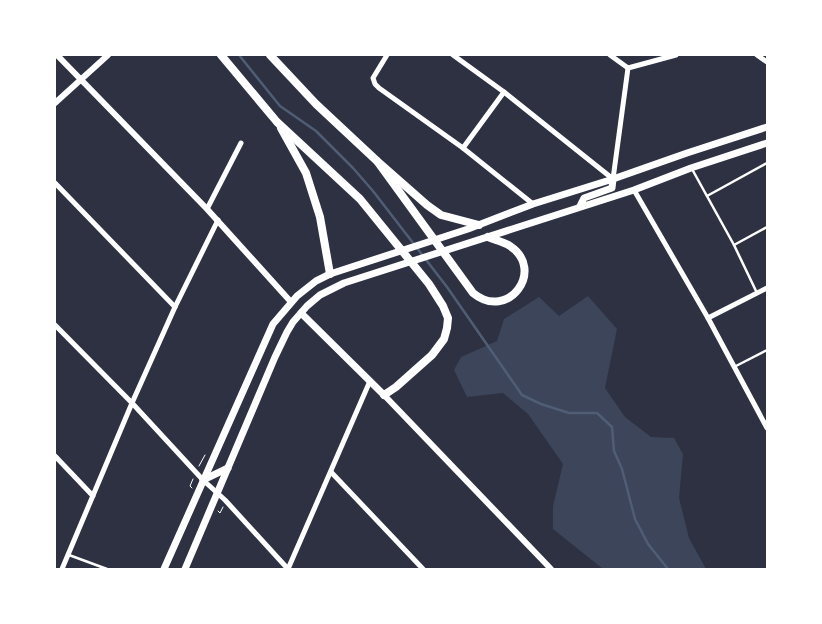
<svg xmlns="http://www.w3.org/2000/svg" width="822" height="624" font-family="'Source Serif 4',serif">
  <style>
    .green { fill: #3c4559 }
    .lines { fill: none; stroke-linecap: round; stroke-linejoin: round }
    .stream { stroke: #4f5d75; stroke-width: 2.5 }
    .path { stroke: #fff; stroke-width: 1 }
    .service { stroke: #fff; stroke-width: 2.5 }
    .minor { stroke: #fff; stroke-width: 5 }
    .tertiary { stroke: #fff; stroke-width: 6 }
    .secondary { stroke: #fff; stroke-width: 7 }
    .primary { stroke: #fff; stroke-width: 8 }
  </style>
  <rect width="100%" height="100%" fill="#2d3142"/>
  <path class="green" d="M588 296 617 329 605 388 625 417 651 437 674 438 683 454 679 498 689 538 706 569H603L553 529V506L563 464 528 414 503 393 467 397 454 370 461 357 497 341 504 319 539 297 559 316Z"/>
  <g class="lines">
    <path class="stream" d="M239 55 280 106 316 131 353 168 373 191 447 287 522 395 541 404 569 413H597L612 427 614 451 622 469 635 519 648 544 668 569"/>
    <g class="path">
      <path d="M199 466 205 455"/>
      <path d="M192 488 190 486 193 479"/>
      <path d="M218 511 220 513 223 507"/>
    </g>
    <g class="service">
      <path d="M692 169 734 245 757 293"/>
      <path d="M707 196 767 163"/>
      <path d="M734 245 767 227"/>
      <path d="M734 367 767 350"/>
      <path d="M69 555 107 569"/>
    </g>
    <g class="minor">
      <path d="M387 55 373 78 375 84 379 88 463 148 533 204"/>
      <path d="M453 55 504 92 613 179"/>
      <path d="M610 55 628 68"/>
      <path d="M757 55 767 62"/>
      <path d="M463 148 504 92"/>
      <path d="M613 179 628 68 676 55"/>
      <path d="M55 183 175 307"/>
      <path d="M634 190 708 318 767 428"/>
      <path d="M207 209 241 143"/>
      <path d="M708 318 767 288"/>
      <path d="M55 325 132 403 203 480 225 500 288 569"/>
      <path d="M55 456 93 496"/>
      <path d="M331 472 423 569"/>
      <path d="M62 569 132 403 175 307 218 220"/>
      <path d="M288 569 370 381"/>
    </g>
    <g class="tertiary">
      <path d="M57 55 207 209 291 302"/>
      <path d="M55 103 108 55"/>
      <path d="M384 395 551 569"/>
    </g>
    <g class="secondary">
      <path d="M580 206 584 198 612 188 613 179"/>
      <path d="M301 313 384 395"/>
      <path d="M203 480 228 468"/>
      <path d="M164 569 273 324 297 296 316 281 330 274 468 229 533 204 613 179 687 153 767 127"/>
      <path d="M185 569 275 357 287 332 293 322 307 306 320 295 344 283 634 190 691 168 767 143"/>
    </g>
    <g class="primary">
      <path d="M221 55 277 122 360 199 429 284 443 306 448 318 447 328 444 339 432 355 396 387 384 395"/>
      <path d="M270 55 316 104 377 161 427 205 441 215 479 225"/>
      <path d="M281 128 306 173 320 217 330 274"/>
      <path d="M377 161 473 293C508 322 546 270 510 246 504 242 495 240 488 237"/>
    </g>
  </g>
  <rect width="822" height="624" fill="none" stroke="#ffffff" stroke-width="112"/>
</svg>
